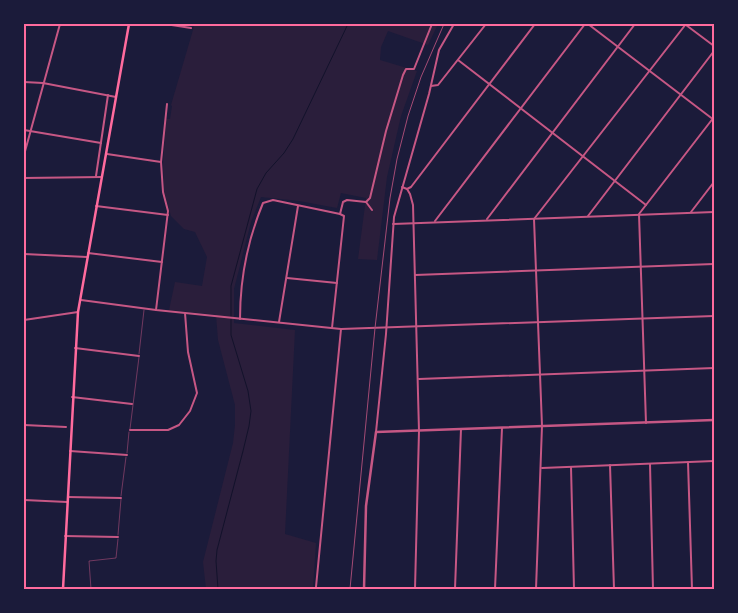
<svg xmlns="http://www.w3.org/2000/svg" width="738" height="613" font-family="Barlow,sans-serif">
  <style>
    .green { fill: #2a1e3b }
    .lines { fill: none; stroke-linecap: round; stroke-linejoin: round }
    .stream { stroke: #12122b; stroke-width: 1 }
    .service { stroke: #c65784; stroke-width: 0.5 }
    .minor { stroke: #c65784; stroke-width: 2 }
    .tertiary { stroke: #c65784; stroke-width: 2.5 }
    .secondary { stroke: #ff6b9d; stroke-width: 2.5 }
    .rail { stroke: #a44b75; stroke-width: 1 }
    .neatline { fill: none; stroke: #ff6b9d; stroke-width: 2 }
  </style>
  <rect width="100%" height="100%" fill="#1b1b3a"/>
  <path class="green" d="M194 24H438L428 45 388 31 381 47 380 60 417 71 401 116 387 177 377 260 358 259 366 198 341 193 337 208 299 201 261 197 251 222 234 289V323L295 330 285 534 316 543 313 588 319 589H206L203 562 233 443 235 425V405L218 340 216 315 169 310 175 282 202 286 207 257 195 232 184 229 171 216 164 192 163 163 166 119H170L172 106 171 105 193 30Z"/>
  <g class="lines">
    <path class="stream" d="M218 589 216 561 217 550 243 451 249 426 251 411 248 391 231 335V286L257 189 266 173 284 153 293 139 348 24"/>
    <g class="service">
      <path d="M139 354 144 310"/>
      <path d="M130 429 139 357"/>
      <path d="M127 453 129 432"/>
      <path d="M121 496 126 457"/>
      <path d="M118 535 121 499"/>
      <path d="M91 589 89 561 116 558 118 539"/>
    </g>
    <g class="minor">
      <path d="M165 24 191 28"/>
      <path d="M588 24 714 120"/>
      <path d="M686 25 714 46"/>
      <path d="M458 60 646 205"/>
      <path d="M24 82 43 83 116 97"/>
      <path d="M431 86 438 85 486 24"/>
      <path d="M24 130 101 143"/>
      <path d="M107 154 161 162"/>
      <path d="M24 155 60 24"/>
      <path d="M96 176 108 95"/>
      <path d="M24 178 102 177"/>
      <path d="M402 187 407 189 411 187 535 24"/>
      <path d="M407 189 410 194 413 205 419 431 415 589"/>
      <path d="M366 202 372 210"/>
      <path d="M96 206 168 215"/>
      <path d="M691 212 714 182"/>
      <path d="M340 214 343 202 347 200 366 202 370 198 386 131 403 75 406 69H414L432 24"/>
      <path d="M588 216 714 51"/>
      <path d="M487 219 635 24"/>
      <path d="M435 221 585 24"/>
      <path d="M393 224 714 212"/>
      <path d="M88 253 162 262"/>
      <path d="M24 254 87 257"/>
      <path d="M415 275 714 264"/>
      <path d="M287 278 337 283"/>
      <path d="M81 300 156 310 341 329 714 316"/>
      <path d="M156 310 168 211 163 192 161 162 167 104"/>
      <path d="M240 319C240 279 248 239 263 203L273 200 340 214 344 216 332 328"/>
      <path d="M24 320 78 312"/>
      <path d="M279 322 298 206"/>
      <path d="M75 348 139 356"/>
      <path d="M419 379 714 368"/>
      <path d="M72 397 132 404"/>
      <path d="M646 423 639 214 714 117"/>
      <path d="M24 425 66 427"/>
      <path d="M130 430H168L179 425 190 411 197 393 188 352 185 313"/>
      <path d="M376 432 386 334 394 217 429 94 439 50 454 24"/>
      <path d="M70 451 127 455"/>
      <path d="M688 462 692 589"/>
      <path d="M650 464 653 589"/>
      <path d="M610 465 614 589"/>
      <path d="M571 467 574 589"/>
      <path d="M542 468 714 461"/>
      <path d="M68 497 121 498"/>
      <path d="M24 500 67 502"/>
      <path d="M65 536 118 537"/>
      <path d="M316 587 341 329"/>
      <path d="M455 589 461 429"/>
      <path d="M495 589 502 428"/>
      <path d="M536 589 542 426 534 219 686 24"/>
    </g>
    <path class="tertiary" d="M364 589 366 506 376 432 714 420"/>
    <path class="secondary" d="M63 589 78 312 129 24"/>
    <path class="rail" d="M350 589 375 328 390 198 397 159 408 116 421 77 444 24"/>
  </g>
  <rect width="738" height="613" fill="none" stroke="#1b1b3a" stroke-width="50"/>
  <rect x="25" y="25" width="688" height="563" class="neatline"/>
</svg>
